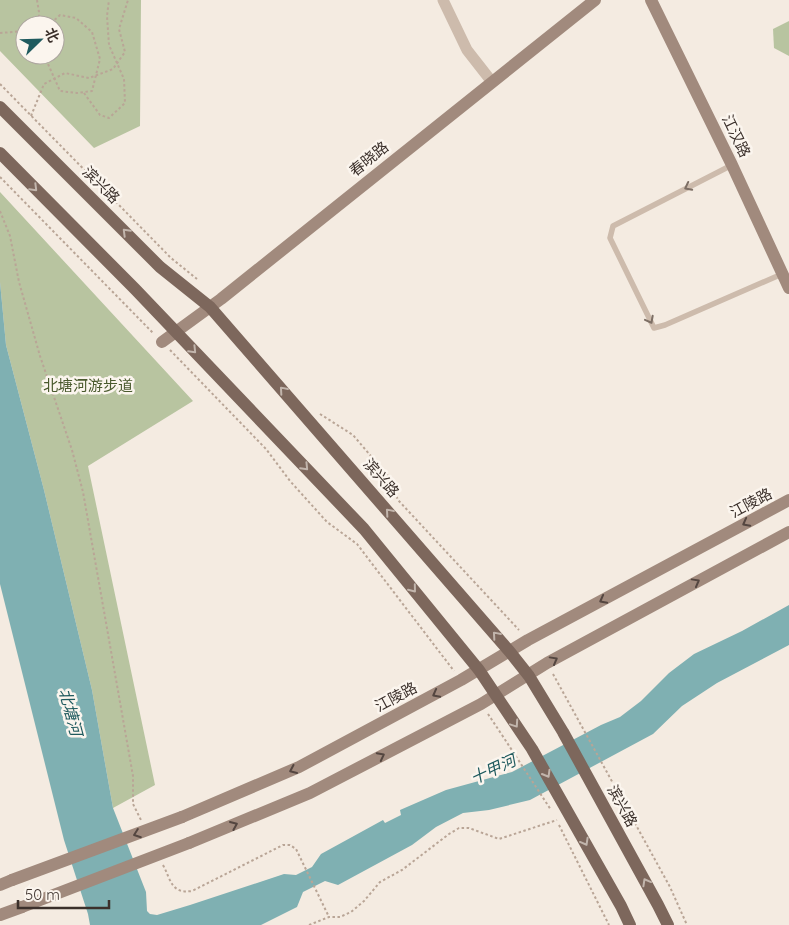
<svg xmlns="http://www.w3.org/2000/svg" width="789" height="925" font-family="Quicksand,'Noto Sans SC',sans-serif">
  <style>
    .green { fill: #b8c4a0; fill-rule: evenodd }
    .water { fill: #7fb0b2 }
    .lines { fill: none; stroke-linecap: round; stroke-linejoin: round }
    .path { stroke: #b9a596; stroke-width: 2; stroke-dasharray: 2.5 2.5; stroke-linecap: butt }
    .lane { stroke: #cdbbac; stroke-width: 5.5 }
    .street { stroke: #cdbbac; stroke-width: 11 }
    .secondary { stroke: #a18a7d; stroke-width: 12 }
    .primary { stroke: #7d675c; stroke-width: 12 }
    .path-bridge { stroke: #b9a596; stroke-width: 2; stroke-dasharray: 2.5 2.5; stroke-linecap: butt }
    .secondary-bridge { stroke: #a18a7d; stroke-width: 12 }
    .oneway { stroke: #7d6f65 }
    .oneway2 { stroke: #c2b5ac }
    .oneway3 { stroke: #544640 }
    .labels { text-anchor: middle; stroke-width: 5; stroke-linejoin: round; paint-order: stroke }
    .street-label { font-size: 15px; fill: #3b302b; stroke: #fbf5ee }
    .park-label { font-size: 15px; fill: #4a5a2e; stroke: #fbf5ee }
    .water-label { font-size: 16px; font-style: italic; fill: #1f5a5e; stroke: #fbf5ee }
  </style>
  <rect width="100%" height="100%" fill="#f4ebe1"/>
  <g class="green">
    <path d="M0 0H141L140 126 94 148 0 51ZM25 25H55V55H25Z"/>
    <path d="M789 21V56L774 48 773 29Z"/>
    <path d="M0 192 193 401 88 466 155 785 113 808 92 690 44 490 6 345 0 282Z"/>
  </g>
  <path class="water" d="M0 282 6 345 44 490 92 690 113 808 146 892 147 911 150 914 157 915 190 905 284 874 296 875 312 867 321 854 383 820 385 823 401 815 400 810 446 790 512 772 601 725 620 717 641 701 669 673 694 654 742 631 789 605V645L717 683 682 706 653 734 530 800 489 810 463 813 436 827 412 845 338 885 325 881 303 892 297 907 261 925H90L88 914 64 840 0 584Z"/>
  <g class="lines">
    <g class="path">
      <path d="M37 0 39 12V25"/>
      <path d="M0 33 25 31"/>
      <path d="M44 55 60 91 77 93 92 91 100 59 92 32 76 18 60 15 49 25"/>
      <path d="M0 84 171 258 197 279"/>
      <path d="M84 93 100 115 109 118 125 103 124 79 109 45 107 16 109 0"/>
      <path d="M0 177 154 334"/>
      <path d="M0 211 10 236 19 282 40 356 72 450 83 492 133 776V804L141 820"/>
      <path d="M170 350 266 449 290 481 327 522 357 544 454 671"/>
      <path d="M320 414 353 435 388 476 398 500 519 630"/>
      <path d="M553 674 670 887 687 925"/>
      <path d="M488 714 502 735"/>
      <path d="M559 825 609 925"/>
      <path d="M163 865C171 880 171 894 192 891L283 845H290L296 849 329 917"/>
      <path d="M309 925 329 917H340L351 912 364 901 380 882 402 870 449 834 459 828H469L499 839 557 820"/>
    </g>
    <path class="lane" d="M732 165 613 226 610 238 654 328 665 325 782 274"/>
    <path class="street" d="M443 0 467 50 492 82"/>
    <g class="secondary">
      <path d="M651 0 732 165 789 288"/>
      <path d="M162 342 221 299 595 0"/>
      <path d="M182 817 299 767 461 680 528 640 789 500"/>
      <path d="M189 843 310 793 481 704 547 663 789 532"/>
      <path d="M0 885 12 880"/>
      <path d="M0 915 22 907"/>
    </g>
    <g class="primary">
      <path d="M0 107 160 267 210 307 510 652 529 676 563 732 658 905 668 925"/>
      <path d="M0 153 135 289 364 529 479 670 532 749 621 906 630 925"/>
    </g>
    <g class="path-bridge">
      <path d="M31 116 44 84 65 73 89 78 113 69 125 52 119 29 128 0"/>
      <path d="M502 735 551 810"/>
    </g>
    <g class="secondary-bridge">
      <path d="M12 880 182 817"/>
      <path d="M22 907 189 843"/>
    </g>
  </g>
  <defs><path id="oneway-chevron" d="M-2-3.5L2.5 0L-2 3.5" fill="none" stroke-width="1.6" stroke-linecap="round" stroke-linejoin="round" transform="scale(1.25)"/></defs>
  <g class="oneway">
    <use href="#oneway-chevron" transform="translate(688 187) rotate(153)"/>
    <use href="#oneway-chevron" transform="translate(650 320) rotate(62)"/>
  </g>
  <g class="oneway2">
    <use href="#oneway-chevron" transform="translate(34 188) rotate(45)"/>
    <use href="#oneway-chevron" transform="translate(126 232) rotate(-135)"/>
    <use href="#oneway-chevron" transform="translate(193 350) rotate(46)"/>
    <use href="#oneway-chevron" transform="translate(283 390) rotate(-131)"/>
    <use href="#oneway-chevron" transform="translate(305 467) rotate(46)"/>
    <use href="#oneway-chevron" transform="translate(389 512) rotate(-131)"/>
    <use href="#oneway-chevron" transform="translate(413 589) rotate(51)"/>
    <use href="#oneway-chevron" transform="translate(496 635) rotate(-131)"/>
    <use href="#oneway-chevron" transform="translate(515 724) rotate(56)"/>
    <use href="#oneway-chevron" transform="translate(547 774) rotate(60)"/>
    <use href="#oneway-chevron" transform="translate(585 842) rotate(61)"/>
    <use href="#oneway-chevron" transform="translate(646 882) rotate(-119)"/>
  </g>
  <g class="oneway3">
    <use href="#oneway-chevron" transform="translate(746 523) rotate(152)"/>
    <use href="#oneway-chevron" transform="translate(696 582) rotate(-29)"/>
    <use href="#oneway-chevron" transform="translate(603 600) rotate(152)"/>
    <use href="#oneway-chevron" transform="translate(554 660) rotate(-29)"/>
    <use href="#oneway-chevron" transform="translate(436 694) rotate(152)"/>
    <use href="#oneway-chevron" transform="translate(381 756) rotate(-27)"/>
    <use href="#oneway-chevron" transform="translate(293 770) rotate(156)"/>
    <use href="#oneway-chevron" transform="translate(234 825) rotate(-23)"/>
    <use href="#oneway-chevron" transform="translate(137 834) rotate(160)"/>
  </g>
  <g class="labels">
    <g class="street-label">
      <text transform="translate(736 136) rotate(64)" y="5">江汉路</text>
      <text transform="translate(369 159) rotate(-39)" y="5">春晓路</text>
      <text transform="translate(101 185) rotate(45)" y="5">滨兴路</text>
      <text transform="translate(381 478) rotate(49)" y="5">滨兴路</text>
      <text transform="translate(751 503) rotate(-28)" y="5">江陵路</text>
      <text transform="translate(396 697) rotate(-28)" y="5">江陵路</text>
      <text transform="translate(622 806) rotate(61)" y="5">滨兴路</text>
    </g>
    <g class="park-label">
      <text x="88" y="391">北塘河游步道</text>
    </g>
    <g class="water-label">
      <text transform="translate(71 712) rotate(75)" y="6">北塘河</text>
      <text transform="translate(493 769) rotate(-25)" y="6">十甲河</text>
    </g>
  </g>
  <g transform="translate(40 40) rotate(67)"><circle r="24" fill="#fbf5ee" stroke="#aea6a0"/>
  <path d="M0-4L9 19L0 12L-9 19Z" fill="#1f5a5e"/>
  <text y="-8" font-size="14" font-weight="bold" text-anchor="middle" fill="#3b302b">北</text>
  </g>
  <path d="M18 900v8h91v-8" fill="none" stroke="#3b302b" stroke-width="2.5"/>
  <text x="25" y="900" font-size="15" fill="#3b302b" stroke="#fbf5ee" stroke-width="4" paint-order="stroke">50 m</text>
</svg>
